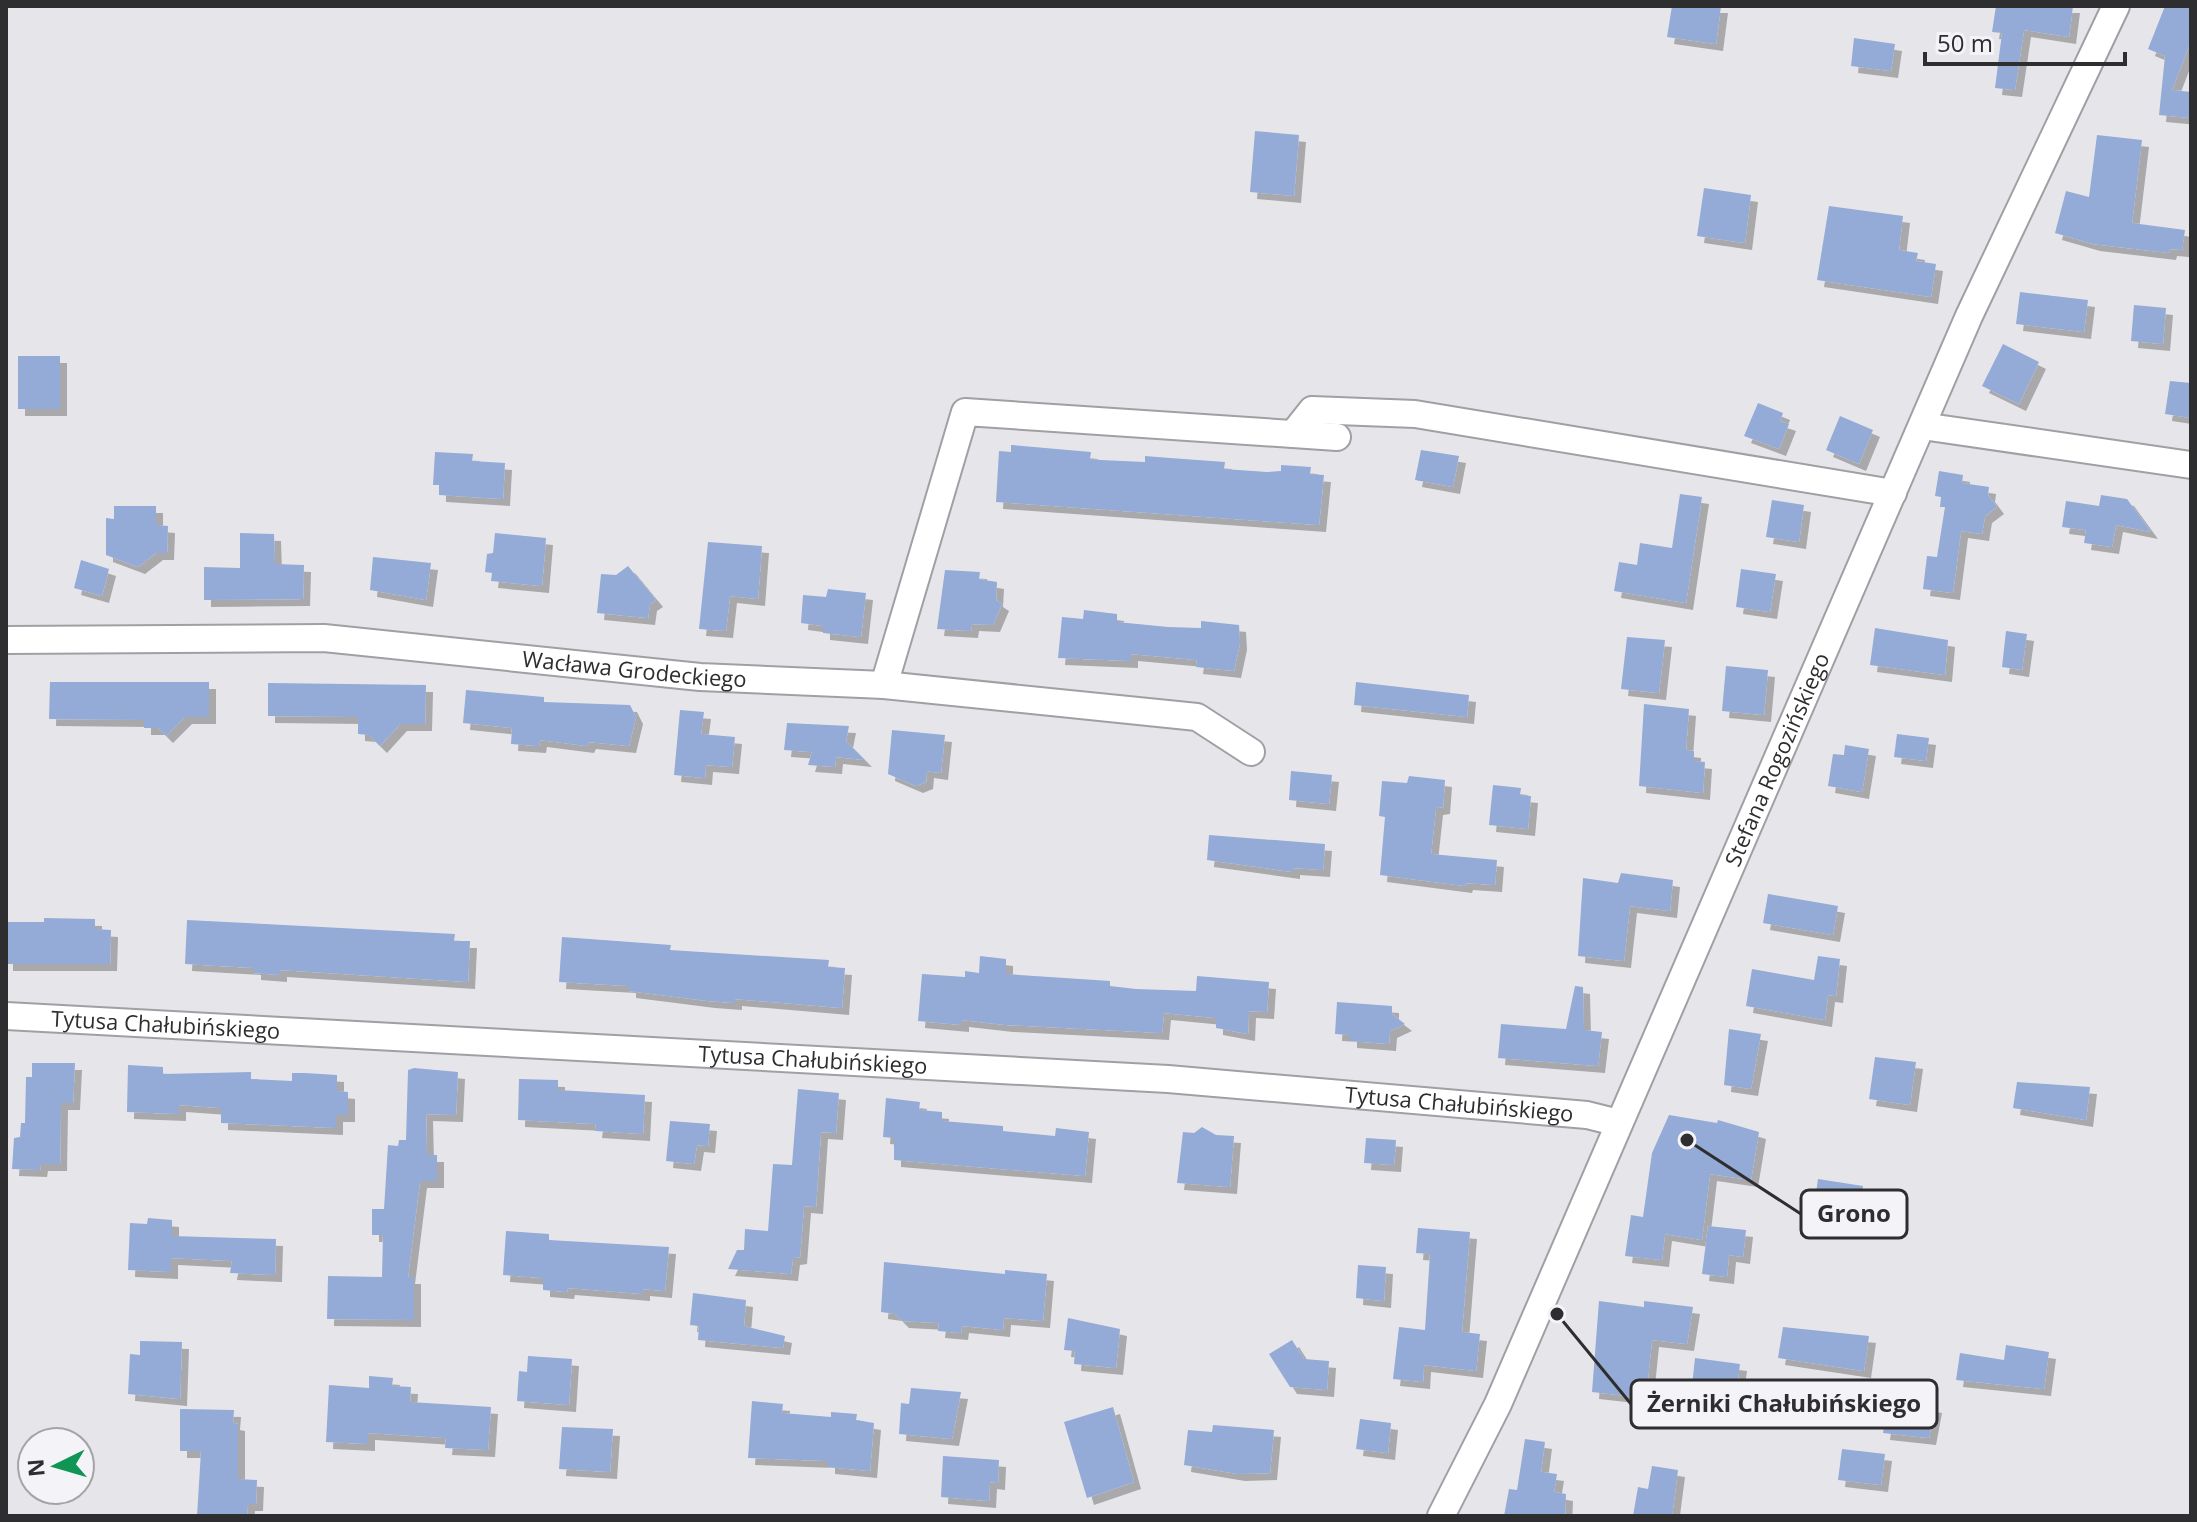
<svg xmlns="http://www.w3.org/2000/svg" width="2197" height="1522" font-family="'Open Sans',sans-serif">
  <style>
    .building { fill: #94aad7; filter: url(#shadow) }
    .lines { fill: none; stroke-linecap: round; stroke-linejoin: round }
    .street-casing { stroke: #a09fa4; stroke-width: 30 }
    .street { stroke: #fff; stroke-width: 26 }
    .labels { text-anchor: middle; stroke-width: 6; stroke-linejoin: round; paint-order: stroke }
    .street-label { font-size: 22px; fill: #2e2e30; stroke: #f3f3f8 }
    .leader { fill: none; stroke: #2e2e30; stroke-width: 3 }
    .callout-dot { fill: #2e2e30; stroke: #f3f3f8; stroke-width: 3 }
    .callout { fill: #f3f3f8; stroke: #2e2e30; stroke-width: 3 }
    .callout-label { font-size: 24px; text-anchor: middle; font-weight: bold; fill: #2e2e30 }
  </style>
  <defs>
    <filter id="shadow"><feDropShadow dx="7" dy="7" stdDeviation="0" flood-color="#0004"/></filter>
  </defs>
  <rect width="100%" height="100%" fill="#e6e6ea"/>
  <g class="building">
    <path d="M1672 6H1721L1716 44 1667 37Z"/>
    <path d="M1996 6H2073L2069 37 2024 30 2015 90 1995 88 2002 33 1992 32Z"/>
    <path d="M2165 6H2191V41L2172 90 2191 92V118L2159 115 2165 56 2148 49Z"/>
    <path d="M1854 38 1895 44 1891 71 1851 66Z"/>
    <path d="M1255 131 1299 135 1294 196 1250 192Z"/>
    <path d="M2097 135 2142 140 2132 223 2185 230 2182 250 2170 249 2169 253 2093 244 2055 233 2066 191 2089 197Z"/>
    <path d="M1704 188 1751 195 1745 243 1697 236Z"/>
    <path d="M1829 206 1903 216 1899 250 1918 253 1916 261 1936 264 1931 297 1817 280Z"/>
    <path d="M2020 292 2088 300 2084 332 2016 324Z"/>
    <path d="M2134 305 2166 308 2163 344 2131 341Z"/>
    <path d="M2003 344 2039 362 2019 404 1982 386Z"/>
    <rect x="18" y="356" width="42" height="53"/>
    <path d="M2170 381 2191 383V418L2165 414Z"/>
    <path d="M1758 403 1783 413 1780 421 1789 424 1779 449 1744 436Z"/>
    <path d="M1840 416 1873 430 1859 464 1826 450Z"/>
    <path d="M1011 445 1091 452 1090 459 1101 460 1145 462V456L1170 458 1225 462 1224 469 1267 472 1281 471V465L1311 467 1310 474 1324 475 1319 525 996 502 999 451 1011 452Z"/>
    <path d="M1421 450 1459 456 1453 487 1415 480Z"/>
    <path d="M435 452 473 454 472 461 505 463 503 499 439 495V485H433Z"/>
    <path d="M1939 471 1963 475 1962 483 1989 487 1988 495 1997 507 1985 516 1982 534 1961 531 1953 593 1923 589 1927 556 1937 557 1945 507H1940L1941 497 1935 496Z"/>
    <path d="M1680 494 1702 497 1686 603 1614 591 1619 562 1637 565 1640 543 1672 548Z"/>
    <path d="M2101 495 2127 499 2151 532 2116 525 2112 547 2084 543 2086 530 2062 527 2066 501 2099 506Z"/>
    <path d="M1772 500 1804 505 1799 542 1766 537Z"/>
    <path d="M114 506H156V525L168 526 167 553H156L138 567 106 555V518L114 519Z"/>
    <path d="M240 533 274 534 275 564 304 565 303 599 204 600V567L240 568Z"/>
    <path d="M495 533 546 538 542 586 491 581 492 573 485 572 487 554 493 553Z"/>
    <path d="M708 542 762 546 758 599 730 596 726 631 699 629Z"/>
    <path d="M373 557 431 563 426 600 370 590Z"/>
    <path d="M81 560 109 569 102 596 74 588Z"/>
    <path d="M628 566 656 600 650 604 648 618 597 613 601 574 616 575Z"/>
    <path d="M1741 569 1776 574 1770 612 1736 607Z"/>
    <path d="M945 570 980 572 979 579 997 582 996 600 1002 604 993 625 972 624 971 631 937 629Z"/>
    <path d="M828 589 866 593 861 637 823 633V626L801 623 803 595 826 597Z"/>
    <path d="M1084 610 1117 614V622L1168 627 1201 628V621L1239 625 1240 643 1234 671 1196 667 1197 660 1131 654V661L1058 658 1062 617 1083 619Z"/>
    <path d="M1875 628 1948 640 1945 675 1870 665Z"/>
    <path d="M2006 631 2027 634 2022 670 2002 667Z"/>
    <path d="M1627 637 1665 640 1659 693 1621 689Z"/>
    <path d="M1726 666 1768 670 1764 715 1722 711Z"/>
    <path d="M50 682H209V717H185L166 736 158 728H144V720L49 719Z"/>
    <path d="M1356 682 1469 695 1467 717 1354 705Z"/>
    <path d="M268 683 426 685 425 724H400L380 746 369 735 358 734V717L268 716Z"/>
    <path d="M466 690 544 697V702L630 705 636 717 629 746 589 742 587 746 540 740 539 746 511 744 512 728 463 723Z"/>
    <path d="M1644 704 1689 709 1686 750 1694 751V761L1705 762 1703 793 1639 786Z"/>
    <path d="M680 710 704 712 701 734 735 737 732 767 706 765 705 778 674 775Z"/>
    <path d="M787 723 849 726 846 741 865 760 836 757 835 767 808 765 812 752 784 750Z"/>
    <path d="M892 730 945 735 941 773 927 771 926 782 916 786 888 774Z"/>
    <path d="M1897 734 1929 738 1926 761 1894 757Z"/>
    <path d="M1845 745 1869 749 1862 792 1828 786 1833 754 1844 755Z"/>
    <path d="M1291 771 1332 775 1329 804 1289 800Z"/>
    <path d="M1409 776 1445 780 1443 807 1436 808 1431 854 1497 860 1495 885 1466 883 1465 886 1380 875 1385 817 1379 816 1382 781 1407 783Z"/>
    <path d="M1493 785 1521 788 1520 795 1531 796 1528 829 1489 825Z"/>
    <path d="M1209 835 1325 844 1323 870 1293 868V872L1207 860Z"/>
    <path d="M1621 873 1673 880 1670 911 1630 906 1624 961 1578 956 1583 878 1618 883Z"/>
    <path d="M1768 894 1838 906 1833 935 1763 923Z"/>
    <path d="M44 918 95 919V929L111 930 110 964H6V922H44Z"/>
    <path d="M187 920 455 934 454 941H470L468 982 280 970V975L254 973V968L185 964Z"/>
    <path d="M562 937 671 945 670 950 829 960 828 967 845 968 842 1008 735 999V1003L708 1001 629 991V986L559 982Z"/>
    <path d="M980 956 1006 959V974L1110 981V986L1136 989 1196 991 1197 976 1269 982 1267 1012 1249 1011 1248 1034 1216 1028V1018L1164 1013 1162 1033 1006 1025 962 1020V1025L918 1021 922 974 965 977V971L979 973Z"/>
    <path d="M1818 956 1840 959 1836 996 1828 995 1825 1020 1746 1006 1752 969 1814 980Z"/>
    <path d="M1575 986 1583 987 1584 1030 1602 1032 1598 1066 1498 1058 1501 1024 1566 1029Z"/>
    <path d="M1337 1002 1392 1006V1014L1405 1024 1390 1031 1389 1044 1350 1041V1035L1335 1034Z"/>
    <path d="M1729 1029 1761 1034 1751 1089 1724 1085Z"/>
    <path d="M1875 1057 1916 1062 1910 1105 1869 1099Z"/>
    <path d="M32 1063H75L73 1103H61L60 1164H41L40 1170 12 1169 14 1138 20 1137 21 1123H25L26 1077H32Z"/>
    <path d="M128 1065 163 1067V1074L251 1072V1079L292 1081V1073H305L337 1075V1091L348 1092V1115H336V1128L221 1123V1108L179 1105V1114L127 1112Z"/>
    <path d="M414 1068 458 1072 456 1115 426 1114 427 1155H437V1181H420L408 1277H414V1320L327 1319 328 1276 382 1277 383 1235H372V1209H384L388 1145 398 1146 399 1140H406L408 1070Z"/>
    <path d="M519 1079 558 1080V1090L645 1095 643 1134 595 1131 596 1124 518 1120Z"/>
    <path d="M2017 1082 2090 1087 2086 1120 2013 1108Z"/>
    <path d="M798 1089 839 1093 836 1133 821 1132 816 1207 804 1206 800 1257 793 1258 791 1274 728 1269 737 1250H744L745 1229 768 1231 773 1164 792 1165Z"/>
    <path d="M886 1098 920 1102 919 1110 942 1112V1121L1003 1126V1131L1055 1136 1056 1128 1089 1132 1085 1176 894 1160V1138L883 1137Z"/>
    <path d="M1669 1115 1717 1123 1718 1120 1759 1132 1751 1180 1710 1174 1702 1240 1665 1234 1662 1260 1625 1256 1631 1215 1643 1217 1652 1153Z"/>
    <path d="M670 1121 710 1124 708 1146 697 1145 694 1164 666 1161Z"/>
    <path d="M1202 1127 1216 1135 1234 1136 1230 1187 1177 1183 1183 1132 1194 1133Z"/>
    <path d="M1366 1138 1396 1140 1394 1165 1364 1163Z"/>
    <path d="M1818 1179 1863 1186 1858 1220 1813 1213Z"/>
    <path d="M148 1218 172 1220V1236L276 1239 275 1275 230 1273 232 1261 171 1258V1272L128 1270 130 1223 147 1224Z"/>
    <path d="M1708 1226 1746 1230 1743 1257 1729 1255 1727 1277 1702 1274Z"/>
    <path d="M1418 1228 1470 1232 1462 1332 1480 1334 1476 1371 1424 1365 1423 1382 1393 1379 1399 1327 1425 1330 1430 1254 1416 1253Z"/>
    <path d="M506 1231 549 1234V1240L669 1247 665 1291 643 1289V1294L568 1288 567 1292 543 1290V1278L503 1275Z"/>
    <path d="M884 1262 1005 1274V1270L1047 1274 1043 1321 1004 1318 1003 1330 962 1326 961 1333 938 1331 939 1323 902 1321 895 1314 881 1312Z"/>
    <path d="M1358 1265 1386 1267 1384 1301 1356 1298Z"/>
    <path d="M693 1293 746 1300 744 1326 785 1336 783 1348 698 1340 699 1326 690 1325Z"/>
    <path d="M1599 1301 1644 1307V1301L1693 1307 1687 1344 1652 1340 1646 1398 1592 1392Z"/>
    <path d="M1068 1318 1120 1329 1116 1368 1074 1364 1075 1351 1064 1350Z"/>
    <path d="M1783 1327 1869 1336 1864 1371 1778 1358Z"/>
    <path d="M1292 1340 1304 1359 1329 1361 1327 1390 1290 1387 1269 1354Z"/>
    <path d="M140 1341 182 1342 180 1399 128 1394 130 1354 140 1355Z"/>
    <path d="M2006 1345 2049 1352 2044 1389 1956 1380 1960 1353 2004 1360Z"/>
    <path d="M528 1356 572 1359 569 1405 517 1401 519 1371 527 1372Z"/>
    <path d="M1695 1358 1740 1364 1737 1387 1692 1386Z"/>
    <path d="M369 1376 393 1378 392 1386 411 1387 410 1402 491 1407 488 1450 445 1448 446 1438 368 1433V1444L326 1442 329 1385 369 1388Z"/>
    <path d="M911 1388 961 1392 952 1439 899 1434 901 1403 909 1404Z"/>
    <path d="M1888 1398 1935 1406 1929 1438 1883 1433Z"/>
    <path d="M752 1401 783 1404 782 1413 831 1417V1412L857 1414 856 1420 874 1423 870 1471 828 1467V1461L748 1458Z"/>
    <path d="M1113 1407 1134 1482 1087 1498 1064 1422Z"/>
    <path d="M180 1409 234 1410 233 1423 238 1424V1479L257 1480 256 1504H248L247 1516H197L201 1451H180Z"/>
    <path d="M1360 1419 1391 1423 1388 1453 1356 1449Z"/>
    <path d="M1213 1425 1274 1430 1270 1473 1238 1474 1184 1465 1188 1430 1212 1432Z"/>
    <path d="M562 1427 613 1429 610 1472 559 1469Z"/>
    <path d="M1525 1439 1545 1442 1541 1472 1557 1474 1554 1492 1566 1494 1565 1516H1504L1509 1489 1517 1490Z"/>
    <path d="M1842 1449 1885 1454 1881 1485 1838 1480Z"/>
    <path d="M943 1456 999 1460 998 1483 990 1482 989 1501 941 1497Z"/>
    <path d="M1652 1466 1678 1470 1672 1516H1633L1638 1487 1648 1489Z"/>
  </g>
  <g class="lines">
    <defs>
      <g id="street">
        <path d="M1922 426 2191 465"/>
        <path d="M1293 434 1312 410 1415 414 1893 493"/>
        <path id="s1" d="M6 640 324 638 700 677 884 685 1197 717 1251 752"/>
        <path d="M884 685 965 412 1337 437"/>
        <path id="s2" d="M6 1016 1168 1079 1587 1115 1619 1123"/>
        <path id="s3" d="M1441 1516 1498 1404 1969 316 2116 6"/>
      </g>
    </defs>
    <use href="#street" class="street-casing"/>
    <use href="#street" class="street"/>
  </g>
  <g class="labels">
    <g class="street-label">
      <text dy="8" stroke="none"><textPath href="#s1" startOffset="630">Wacława Grodeckiego</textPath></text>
      <text dy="8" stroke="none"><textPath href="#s3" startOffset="828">Stefana Rogozińskiego</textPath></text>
      <text dy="8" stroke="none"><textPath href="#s2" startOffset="160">Tytusa Chałubińskiego</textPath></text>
      <text dy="8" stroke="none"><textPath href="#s2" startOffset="808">Tytusa Chałubińskiego</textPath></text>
      <text dy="8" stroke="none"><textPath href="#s2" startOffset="1456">Tytusa Chałubińskiego</textPath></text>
    </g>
  </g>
  <path class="leader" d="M1687 1140L1801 1214M1557 1314L1631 1404"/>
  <g class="callout-dot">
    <circle cx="1687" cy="1140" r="8"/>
    <circle cx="1557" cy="1314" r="8"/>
  </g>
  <g class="callout">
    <rect x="1801" y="1190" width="106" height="48" rx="8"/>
    <rect x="1631" y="1380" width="306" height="48" rx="8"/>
  </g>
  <g class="callout-label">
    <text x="1854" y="1222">Grono</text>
    <text x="1784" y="1412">Żerniki Chałubińskiego</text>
  </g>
  <rect width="2197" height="1522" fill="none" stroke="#2e2e30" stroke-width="16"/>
  <g transform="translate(56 1466) rotate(265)"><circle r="38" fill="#f3f3f8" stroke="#a4a4a8" stroke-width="2"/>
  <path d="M0-6L14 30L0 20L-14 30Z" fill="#119554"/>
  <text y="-12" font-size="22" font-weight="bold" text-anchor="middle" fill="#2e2e30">N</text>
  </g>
  <path d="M1925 52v12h200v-12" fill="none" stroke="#2e2e30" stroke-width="4"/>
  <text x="1937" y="52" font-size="24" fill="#2e2e30" stroke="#f3f3f8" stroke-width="6" paint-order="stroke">50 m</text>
</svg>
